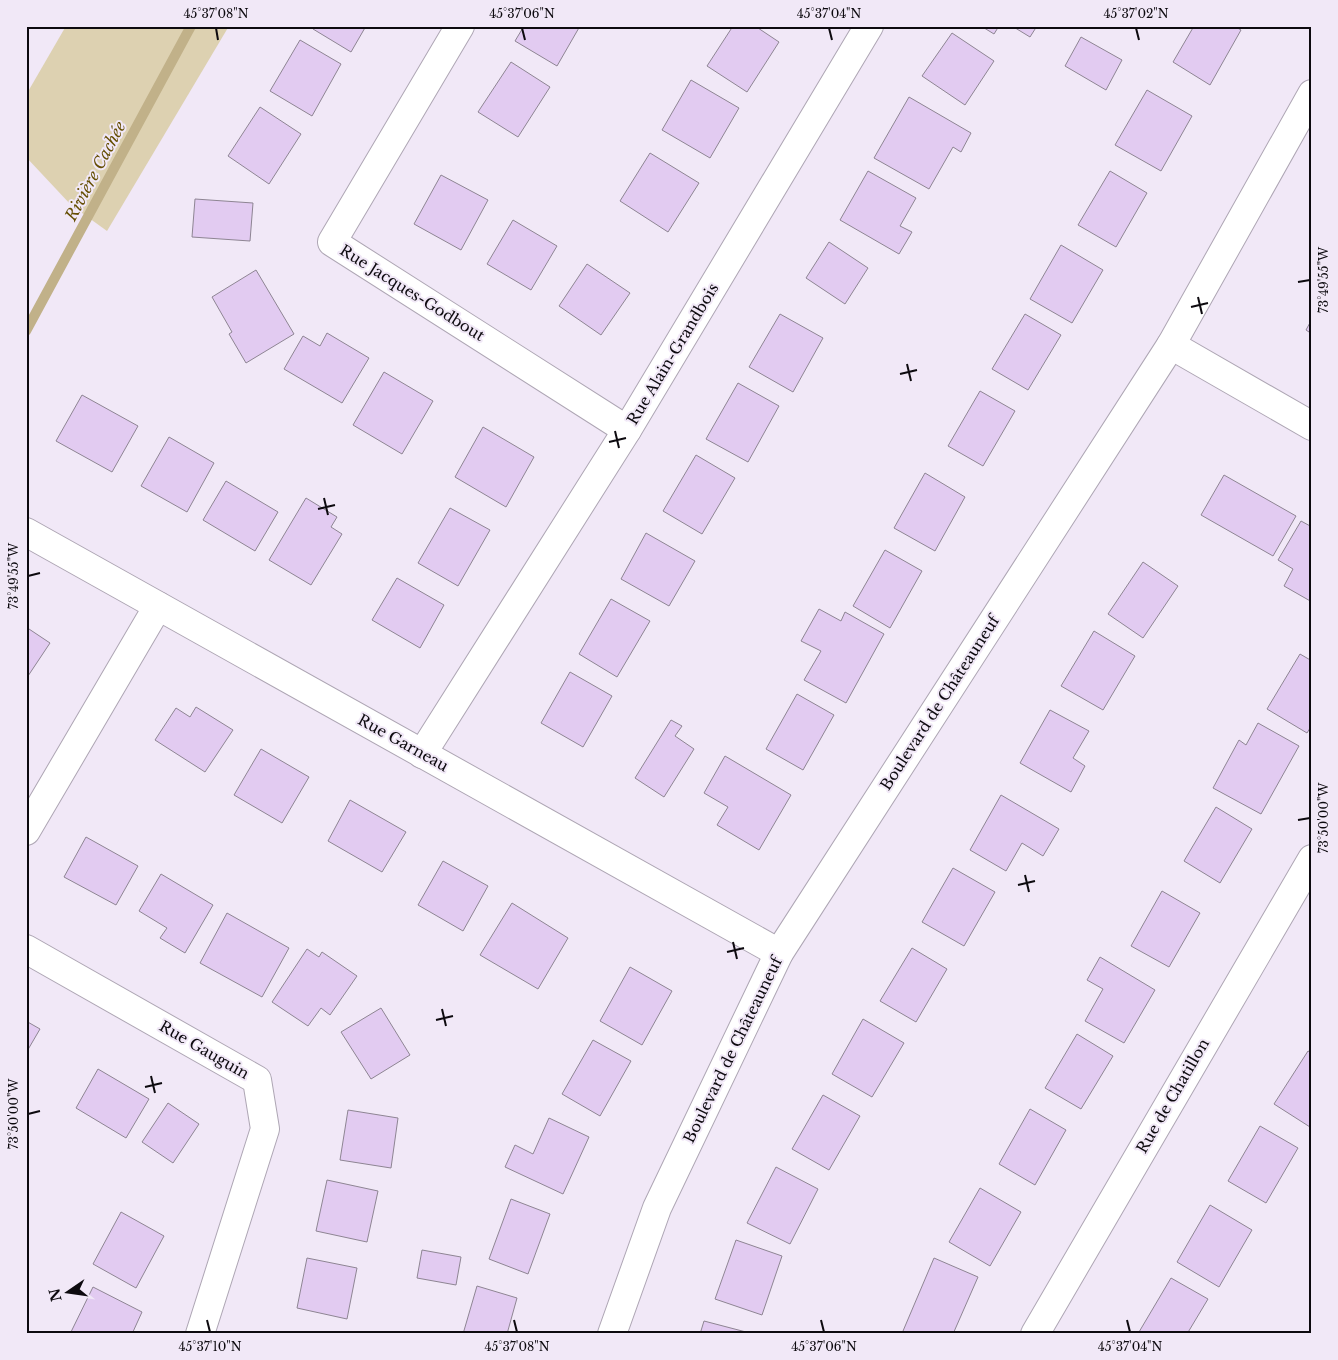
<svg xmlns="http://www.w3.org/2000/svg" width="1338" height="1360" font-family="'Libre Baskerville',serif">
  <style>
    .green { fill: #ddd1b1 }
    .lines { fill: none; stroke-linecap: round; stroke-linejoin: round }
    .stream { stroke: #c1b189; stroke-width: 10 }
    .building { fill: #e2cbf1; stroke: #8e8593 }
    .minor-casing { stroke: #aea6b4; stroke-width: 30 }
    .minor { stroke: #fff; stroke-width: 28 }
    .ticks { fill: none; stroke: #0d0a0f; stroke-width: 2 }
    .labels { text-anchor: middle; stroke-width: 4; stroke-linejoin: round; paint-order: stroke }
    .street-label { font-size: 15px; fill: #0d0a0f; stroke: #f1e8f7 }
    .water-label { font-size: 16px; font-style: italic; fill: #654e03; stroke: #f1e8f7 }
    .neatline { fill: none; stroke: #0d0a0f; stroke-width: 2 }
    .ticks-label { font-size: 12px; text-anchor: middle; fill: #0d0a0f }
  </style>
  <rect width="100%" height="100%" fill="#f1e8f7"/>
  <path class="green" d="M66 26H229L107 231 71 205 26 157V95Z"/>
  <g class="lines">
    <path class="stream" d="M26 331 191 26"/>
  </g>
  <g class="building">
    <path d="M314 26H366L351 52 313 29Z"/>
    <path d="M524 26H580L557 66 515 41Z"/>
    <path d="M733 26H755L779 42 747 92 707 66Z"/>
    <path d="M981 26H999L994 34Z"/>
    <path d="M1012 26H1037L1030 37Z"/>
    <path d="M1194 26H1234L1241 30 1210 85 1173 62Z"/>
    <path d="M952 33 994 61 965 105 922 76Z"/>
    <path d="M1081 37 1122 60 1106 90 1065 66Z"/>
    <path d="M300 40 341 64 312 116 270 91Z"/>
    <path d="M511 62 550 87 518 137 478 112Z"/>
    <path d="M691 80 739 108 710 158 662 130Z"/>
    <path d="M1147 90 1192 116 1161 171 1115 145Z"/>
    <path d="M909 97 971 133 961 152 953 147 929 189 874 158Z"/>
    <path d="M260 107 301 134 269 184 228 156Z"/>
    <path d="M650 153 699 183 668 232 620 201Z"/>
    <path d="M868 171 916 198 900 226 912 232 899 254 840 220Z"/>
    <path d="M1110 171 1147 193 1116 247 1078 225Z"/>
    <path d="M441 175 488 200 461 250 414 224Z"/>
    <path d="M195 199 253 203 250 241 192 237Z"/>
    <path d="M513 220 557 246 531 290 487 264Z"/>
    <path d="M829 242 868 268 845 304 806 278Z"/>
    <path d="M1061 245 1103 270 1072 323 1030 299Z"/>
    <path d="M587 264 630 293 601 335 559 306Z"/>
    <path d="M256 270 294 334 246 363 229 334 232 332 212 297Z"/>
    <path d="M780 314 823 338 793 392 749 367Z"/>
    <path d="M1025 314 1061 335 1028 390 992 369Z"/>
    <path d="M1312 319V334L1306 330Z"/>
    <path d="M327 333 369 358 342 403 284 369 303 336 320 346Z"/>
    <path d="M384 372 433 401 402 454 353 425Z"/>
    <path d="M738 383 779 406 748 462 706 439Z"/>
    <path d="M980 391 1015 411 983 466 948 446Z"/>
    <path d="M82 395 138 426 112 472 56 441Z"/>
    <path d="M483 427 534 457 506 507 455 477Z"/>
    <path d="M169 437 214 463 187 512 141 486Z"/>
    <path d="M696 455 735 478 702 534 663 511Z"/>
    <path d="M925 473 965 497 935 551 894 528Z"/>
    <path d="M1224 475 1296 516 1273 556 1201 515Z"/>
    <path d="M226 481 278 512 255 551 203 520Z"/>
    <path d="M306 498 337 517 331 527 342 534 311 585 269 560Z"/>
    <path d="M450 508 490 530 458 586 418 563Z"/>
    <path d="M1301 521 1312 527V602L1284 586 1293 569 1278 560Z"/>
    <path d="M646 533 695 561 669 606 621 579Z"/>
    <path d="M885 550 922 571 890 628 853 606Z"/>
    <path d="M1143 562 1178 586 1143 638 1108 614Z"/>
    <path d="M397 578 444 605 420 648 372 620Z"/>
    <path d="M611 599 650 621 617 677 579 654Z"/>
    <path d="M819 609 841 621 845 612 884 634 846 703 804 680 821 651 801 641Z"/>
    <path d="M26 627 50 643 28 676 26 675Z"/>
    <path d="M1094 631 1135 656 1103 710 1061 686Z"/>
    <path d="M1300 654 1312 661V725L1307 733 1267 709Z"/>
    <path d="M570 672 612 696 583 747 541 723Z"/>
    <path d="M797 694 834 715 803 770 766 749Z"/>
    <path d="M196 707 233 730 205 772 155 740 176 708 190 717Z"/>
    <path d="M1050 710 1089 731 1073 758 1085 766 1071 792 1020 763Z"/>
    <path d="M671 720 682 726 675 736 694 749 664 797 635 778Z"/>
    <path d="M1258 723 1299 746 1261 814 1213 788 1239 740 1246 745Z"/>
    <path d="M261 749 309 777 282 823 234 795Z"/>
    <path d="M725 756 791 795 759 850 717 825 728 807 704 793Z"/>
    <path d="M1001 795 1059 829 1043 856 1022 843 1006 871 970 850Z"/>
    <path d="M350 800 406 832 382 872 328 841Z"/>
    <path d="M1216 807 1252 829 1220 883 1184 861Z"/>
    <path d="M86 837 138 866 116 905 64 877Z"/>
    <path d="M443 861 488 886 463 931 418 905Z"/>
    <path d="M953 868 995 892 964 946 922 922Z"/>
    <path d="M161 874 213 905 185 953 160 938 167 928 139 911Z"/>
    <path d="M1162 891 1200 913 1169 967 1131 946Z"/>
    <path d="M512 903 568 938 538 989 480 955Z"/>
    <path d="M227 913 289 948 262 997 200 963Z"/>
    <path d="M912 948 947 969 916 1022 880 1001Z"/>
    <path d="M307 949 319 957 322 952 357 976 330 1015 321 1008 308 1026 272 1002Z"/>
    <path d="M1100 957 1155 990 1124 1043 1085 1021 1103 989 1087 980Z"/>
    <path d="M630 967 672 991 642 1045 600 1021Z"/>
    <path d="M381 1008 410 1055 371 1079 341 1032Z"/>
    <path d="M863 1019 904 1043 872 1097 832 1074Z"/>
    <path d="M26 1021 40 1029 26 1053Z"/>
    <path d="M1077 1034 1113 1056 1081 1109 1045 1088Z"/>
    <path d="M593 1040 631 1061 600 1116 562 1094Z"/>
    <path d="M1308 1051 1312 1053V1124L1310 1127 1274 1104Z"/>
    <path d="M98 1069 149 1099 126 1138 76 1108Z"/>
    <path d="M823 1095 860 1116 829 1170 792 1149Z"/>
    <path d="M168 1103 199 1124 173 1163 142 1142Z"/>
    <path d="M1030 1109 1066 1130 1035 1185 999 1164Z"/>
    <path d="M348 1110 398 1118 391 1168 340 1160Z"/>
    <path d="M549 1118 589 1137 563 1194 505 1167 515 1145 533 1154Z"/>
    <path d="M1260 1126 1298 1148 1266 1203 1228 1181Z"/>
    <path d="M776 1167 818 1189 790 1244 747 1223Z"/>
    <path d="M327 1180 378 1191 367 1242 316 1231Z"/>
    <path d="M980 1188 1021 1212 990 1266 949 1242Z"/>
    <path d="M511 1199 550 1214 528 1274 489 1259Z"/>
    <path d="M1210 1205 1252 1230 1219 1287 1177 1262Z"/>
    <path d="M121 1212 164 1236 136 1288 93 1264Z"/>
    <path d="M736 1240 782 1256 762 1315 715 1299Z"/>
    <path d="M422 1250 461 1257 456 1285 417 1278Z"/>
    <path d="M307 1258 357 1268 347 1319 297 1308Z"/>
    <path d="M934 1258 978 1277 953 1334H911L903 1331Z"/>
    <path d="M1171 1278 1208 1299 1187 1334H1143L1139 1332Z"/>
    <path d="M477 1286 517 1298 507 1334H463Z"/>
    <path d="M93 1287 142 1312 132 1334H70Z"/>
    <path d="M704 1321 746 1332V1334H700Z"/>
  </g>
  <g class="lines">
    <defs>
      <g id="minor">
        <path d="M460 26 332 242 627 430"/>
        <path d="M1171 345 1312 426"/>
        <path d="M26 532 779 953"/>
        <path d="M422 754 627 430 869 26"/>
        <path d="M26 831 158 606"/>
        <path d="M26 949 257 1080 265 1129 200 1334"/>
        <path d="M612 1334 657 1208 779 953 1171 345 1312 94"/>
        <path d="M1035 1334 1312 859"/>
      </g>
    </defs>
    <use href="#minor" class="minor-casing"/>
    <use href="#minor" class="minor"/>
  </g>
  <path class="ticks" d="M216 28 218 40M522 28 525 40M829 28 832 40M1136 28 1139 40M1298 282 1310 280M1198 297 1202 314M1191 307 1208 303M907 364 911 381M900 374 917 370M615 431 619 448M609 442 626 438M324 498 328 515M318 509 335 505M28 576 40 573M1298 820 1310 818M1025 875 1029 892M1018 885 1035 881M733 942 737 959M727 952 744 948M442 1009 446 1026M436 1020 453 1016M151 1076 155 1093M145 1087 162 1083M28 1114 40 1111M207 1320 210 1332M514 1320 517 1332M821 1320 824 1332M1127 1320 1130 1332"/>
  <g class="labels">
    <g class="street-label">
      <text transform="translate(412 293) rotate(32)" y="5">Rue Jacques-Godbout</text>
      <text transform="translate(673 354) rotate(-59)" y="5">Rue Alain-Grandbois</text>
      <text transform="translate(940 703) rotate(-57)" y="5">Boulevard de Châteauneuf</text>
      <text transform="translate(403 743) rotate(29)" y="5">Rue Garneau</text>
      <text transform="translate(204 1050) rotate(30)" y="5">Rue Gauguin</text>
      <text transform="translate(733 1050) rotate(-64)" y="5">Boulevard de Châteauneuf</text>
      <text transform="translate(1173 1096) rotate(-60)" y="5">Rue de Chatillon</text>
    </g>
    <g class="water-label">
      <text transform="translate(95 171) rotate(-62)" y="6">Rivière Cachée</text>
    </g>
  </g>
  <rect width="1338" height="1360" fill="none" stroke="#f1e8f7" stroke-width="55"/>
  <g transform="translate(68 1292) rotate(257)" stroke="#f1e8f7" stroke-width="4" paint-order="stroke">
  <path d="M0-4L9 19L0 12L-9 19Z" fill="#0d0a0f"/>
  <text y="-8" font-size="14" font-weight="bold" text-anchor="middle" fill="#0d0a0f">N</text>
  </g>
  <rect x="28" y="28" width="1282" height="1304" class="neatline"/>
  <g class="ticks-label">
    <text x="216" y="18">45°37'08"N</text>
    <text x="522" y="18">45°37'06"N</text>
    <text x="829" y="18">45°37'04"N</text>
    <text x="1136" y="18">45°37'02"N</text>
    <text transform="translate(1324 280) rotate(-90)" y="4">73°49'55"W</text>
    <text transform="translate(14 576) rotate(-90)" y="4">73°49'55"W</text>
    <text transform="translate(1324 818) rotate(-90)" y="4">73°50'00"W</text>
    <text transform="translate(14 1114) rotate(-90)" y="4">73°50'00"W</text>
    <text x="210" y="1351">45°37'10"N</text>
    <text x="517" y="1351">45°37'08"N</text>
    <text x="824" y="1351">45°37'06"N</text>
    <text x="1130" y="1351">45°37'04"N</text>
  </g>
</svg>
